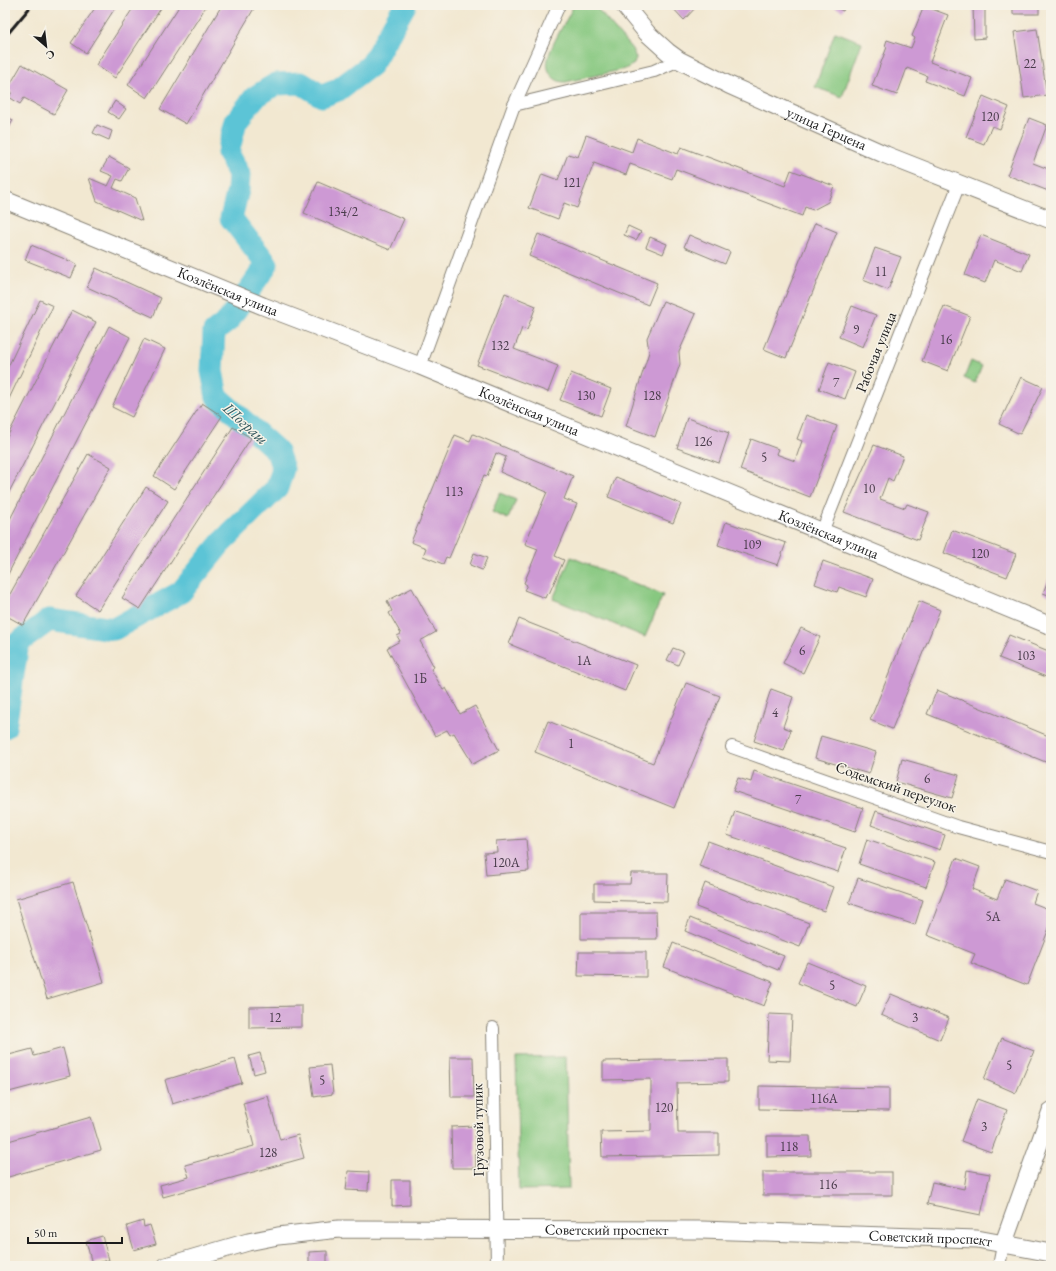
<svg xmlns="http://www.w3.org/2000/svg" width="1056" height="1271" font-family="'EB Garamond',serif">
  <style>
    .green { fill: #87c880; stroke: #52724e }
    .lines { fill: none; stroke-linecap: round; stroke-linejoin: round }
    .river { stroke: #5bc4d6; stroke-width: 23 }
    .building { fill: #cd99d4 }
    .street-casing { stroke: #878276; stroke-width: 14 }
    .secondary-casing { stroke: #878276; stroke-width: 19 }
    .street { stroke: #fff; stroke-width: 12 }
    .secondary { stroke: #fff; stroke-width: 17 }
    .rail { stroke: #1c1c1c; stroke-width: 3 }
    .labels { text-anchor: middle; stroke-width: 3; stroke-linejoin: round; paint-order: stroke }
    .number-label { font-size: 13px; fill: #483b4a }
    .street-label { font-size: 15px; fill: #1c1c1c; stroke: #f7f3e8 }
    .water-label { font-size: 16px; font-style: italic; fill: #32575d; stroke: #f7f3e8 }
  </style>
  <rect width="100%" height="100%" fill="#f7f3e8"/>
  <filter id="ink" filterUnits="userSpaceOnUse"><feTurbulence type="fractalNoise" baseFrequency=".025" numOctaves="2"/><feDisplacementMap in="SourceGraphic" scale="8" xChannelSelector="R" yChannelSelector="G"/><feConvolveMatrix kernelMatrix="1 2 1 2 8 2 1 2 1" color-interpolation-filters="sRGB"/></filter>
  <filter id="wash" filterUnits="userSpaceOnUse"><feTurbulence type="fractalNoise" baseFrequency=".012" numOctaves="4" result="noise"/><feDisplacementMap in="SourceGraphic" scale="16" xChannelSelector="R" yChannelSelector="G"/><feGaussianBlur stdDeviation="0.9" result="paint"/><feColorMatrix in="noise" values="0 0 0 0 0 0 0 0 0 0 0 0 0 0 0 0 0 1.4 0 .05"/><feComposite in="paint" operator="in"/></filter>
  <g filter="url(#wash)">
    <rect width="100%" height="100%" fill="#f2e8d1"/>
    <g class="green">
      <path d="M574 5H594L632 49 636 58 634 64 625 69 566 82C554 83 545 71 548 59 551 44 567 20 574 5Z"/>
      <path d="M835 32 862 42 842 97 815 87Z"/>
      <path d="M971 361 982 366 975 383 964 378Z"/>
      <path d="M500 493 516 500 508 519 492 512Z"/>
      <path d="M571 557 663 595 645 637 553 599Z"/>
      <path d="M566 1057 569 1189 519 1190 516 1058Z"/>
    </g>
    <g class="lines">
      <path class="river" d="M5 727 18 643 49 620 114 629 181 592 221 543 277 488 283 469 277 451 217 397 212 371 214 332 228 321 267 264 231 218 238 190 239 174 228 153 236 121 255 97 276 84 301 83 322 96 338 90 371 65 405 5"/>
    </g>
    <g id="blocks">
      <g class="building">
        <path d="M97 5H117L86 53 71 43Z"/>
        <path d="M135 5H163L115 78 96 65Z"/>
        <path d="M180 5H207L147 98 128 85Z"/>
        <path d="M222 5H256L186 124 160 109Z"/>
        <path d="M670 5H698L684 20Z"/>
        <path d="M830 5H845L843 11Z"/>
        <path d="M973 5H985V38L974 39Z"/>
        <rect x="1013" y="5" width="26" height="9"/>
        <path d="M924 6 948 15 930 62 972 78 965 96 925 81 927 76 907 68 897 95 872 86 887 47 885 46 887 40 911 48 915 38 912 36Z"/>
        <path d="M1037 29 1047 95 1024 98 1014 32Z"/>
        <path d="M22 64 68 90 54 114 24 98 20 104 9 97 12 92 7 90Z"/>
        <path d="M983 96 1009 107 1000 129 992 126 984 144 966 137Z"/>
        <path d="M115 101 126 109 119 119 108 112Z"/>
        <path d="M5 116 13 120 5 136Z"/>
        <path d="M1029 118 1047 125 1033 163 1051 170V192L1007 175Z"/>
        <path d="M97 125 112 131 109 140 93 133Z"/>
        <path d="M586 135 632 152 637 138 678 154 681 147 785 186 791 170 834 186 828 202 813 210 805 207 802 216 676 169 672 179 630 164 626 175 594 163 577 208 564 203 558 219 529 208 542 174 558 180 568 154 578 157Z"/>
        <path d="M109 157 129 168 122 181 117 179 113 188 135 198 142 221 97 201 89 178 108 186 113 176 101 171Z"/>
        <path d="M318 182 404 219 390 250 304 213Z"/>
        <path d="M815 223 837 232 786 358 764 349Z"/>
        <path d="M628 226 641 232 636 240 624 235Z"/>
        <path d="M538 234 657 283 648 305 529 256Z"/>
        <path d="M689 235 730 252 725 264 684 247Z"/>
        <path d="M981 235 1029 254 1022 271 994 260 985 283 965 275Z"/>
        <path d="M650 237 667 244 663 254 646 247Z"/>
        <path d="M31 245 77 264 71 278 25 260Z"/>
        <path d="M875 248 901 257 888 290 863 280Z"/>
        <path d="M96 268 161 298 153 317 87 287Z"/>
        <path d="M505 293 536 306 527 330 522 328 514 349 558 366 548 392 477 365Z"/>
        <path d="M40 300 53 306 7 403 5 402V373Z"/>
        <path d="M663 301 696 314 679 352 680 364 655 437 626 426 649 352 647 338Z"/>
        <path d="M852 306 876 315 863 347 839 337Z"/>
        <path d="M944 306 970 316 948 371 922 361Z"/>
        <path d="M72 310 96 322 5 500V441Z"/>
        <path d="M109 326 130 337 5 580V529Z"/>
        <path d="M144 339 165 349 132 417 112 407Z"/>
        <path d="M829 362 855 372 845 399 819 389Z"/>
        <path d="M571 373 611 389 601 416 560 400Z"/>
        <path d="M1021 377 1043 387 1020 434 999 424Z"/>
        <path d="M202 403 222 416 174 489 154 476Z"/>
        <path d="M806 415 837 426 810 497 740 470 751 439 778 449 776 454 795 461 802 441 797 439Z"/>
        <path d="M687 418 729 433 719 463 677 448Z"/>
        <path d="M233 427 251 438 140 609 122 598Z"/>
        <path d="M473 434 573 476 564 499 577 504 555 556 564 560 549 594 547 593 545 598 524 590 527 585 524 583 538 549 525 544 547 492 500 472 506 457 496 453 487 476 484 475 449 558 446 557 443 564 423 556 426 548 411 542 455 435 470 441Z"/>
        <path d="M874 445 903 456 893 481 888 478 880 499 905 508 907 504 929 512 918 540 844 512Z"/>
        <path d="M88 454 111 467 23 625 5 615V603Z"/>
        <path d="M616 477 681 504 673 523 608 497Z"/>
        <path d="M146 487 168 501 98 610 76 596Z"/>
        <path d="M726 522 786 543 778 565 718 545Z"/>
        <path d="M952 530 1016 554 1007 577 944 553Z"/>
        <path d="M474 553 487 558 482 570 470 565Z"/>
        <path d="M823 561 873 579 866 597 839 587 837 592 815 584Z"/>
        <path d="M1050 575 1051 576V596L1043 593Z"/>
        <path d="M412 588 436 632 420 641 434 667 431 669 443 690 446 688 460 714 475 706 499 750 473 764 454 733 450 735 447 730 435 736 387 648 400 641 397 636 401 634 389 613 392 611 387 601Z"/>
        <path d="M919 601 940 610 892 729 870 720Z"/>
        <path d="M519 619 636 665 625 691 509 644Z"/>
        <path d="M801 628 820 637 803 673 783 663Z"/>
        <path d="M1009 635 1051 652V679L999 658Z"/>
        <path d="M673 648 684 652 678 665 667 660Z"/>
        <path d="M686 683 720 696 674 808 535 752 548 721 653 763Z"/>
        <path d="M771 689 793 697 783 727 791 730 784 751 754 741Z"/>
        <path d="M937 690 1051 737V756L1048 763 927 714Z"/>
        <path d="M821 736 876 752 869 774 815 758Z"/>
        <path d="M902 759 959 775 952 798 896 782Z"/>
        <path d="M754 771 863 808 855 832 733 791 738 778 751 782Z"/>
        <path d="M735 811 846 848 838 872 727 835Z"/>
        <path d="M876 811 945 835 940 850 871 825Z"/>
        <path d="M526 839 529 871 486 875 484 853 497 852 496 841Z"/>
        <path d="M867 839 935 862 926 887 859 864Z"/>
        <path d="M708 841 833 887 824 911 699 866Z"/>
        <path d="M956 858 980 867 972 889 997 899 1005 879 1037 891 1033 903 1051 910V923L1027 985 971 963 975 954 927 935Z"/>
        <path d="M631 873H668L667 902 594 900V884H630Z"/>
        <path d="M858 878 923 900 915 925 849 903Z"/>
        <path d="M73 882 104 982 47 999 16 899Z"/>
        <path d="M705 883 809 923 800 947 696 907Z"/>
        <path d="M581 912H656L657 939H581Z"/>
        <path d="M690 918 784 956 778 970 685 931Z"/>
        <path d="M673 943 773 982 764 1006 664 967Z"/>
        <path d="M579 952H646V977L578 976Z"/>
        <path d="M807 962 866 986 857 1007 798 983Z"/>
        <path d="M891 994 949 1018 940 1040 881 1015Z"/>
        <path d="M302 1006V1027L249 1028V1007Z"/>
        <path d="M769 1014 792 1015 790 1061 767 1060Z"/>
        <path d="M1002 1038 1034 1051 1016 1093 984 1079Z"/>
        <path d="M63 1048 70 1076 5 1093V1056L32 1049 34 1056Z"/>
        <path d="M260 1053 265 1071 254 1074 249 1056Z"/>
        <path d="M450 1057H473L474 1097H451Z"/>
        <path d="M235 1059 242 1083 172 1104 165 1080Z"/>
        <path d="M728 1059V1082L677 1083 678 1133H719V1155L602 1157 601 1132 651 1131V1079L603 1080V1061Z"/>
        <path d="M330 1065 333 1094 314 1097 310 1067Z"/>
        <path d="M759 1086 889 1088V1111L759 1109Z"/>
        <path d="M268 1096 280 1140 298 1135 304 1158 163 1197 160 1185 189 1177 185 1165 254 1146 243 1103Z"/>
        <path d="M977 1099 1007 1110 991 1152 961 1141Z"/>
        <path d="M91 1117 101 1150 5 1178V1142Z"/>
        <path d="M475 1126 476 1168H452L451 1127Z"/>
        <path d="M767 1136H810L811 1156 767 1157Z"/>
        <path d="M967 1170 990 1174 981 1215 927 1204 932 1182 964 1189Z"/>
        <path d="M348 1171 369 1172 368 1191 346 1190Z"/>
        <rect x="763" y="1172" width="129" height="23"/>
        <path d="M392 1180H410V1205L392 1206Z"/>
        <path d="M143 1221 144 1227 150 1225 156 1244 134 1250 127 1226Z"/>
        <path d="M102 1236 109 1260 92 1264 86 1241Z"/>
        <path d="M327 1251V1266H309V1252Z"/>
      </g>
    </g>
  </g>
  <g filter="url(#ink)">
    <use href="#blocks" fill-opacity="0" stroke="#878276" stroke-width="1"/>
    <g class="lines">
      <defs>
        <g id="street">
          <path d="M514 105 654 71 679 60"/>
          <path d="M420 366 514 105 559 5"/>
          <path d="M822 532 959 184"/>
          <path d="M732 747 958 827 1051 852"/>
          <path d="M493 1028 497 1266"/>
          <path d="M999 1266 1003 1245"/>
        </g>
        <g id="secondary">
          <path id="s1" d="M624 5 647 33 668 52 679 60 729 85 886 155 1051 220"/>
          <path id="s2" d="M5 200 263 306 420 366 1051 626"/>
          <path d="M1003 1245 1051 1111"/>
          <path id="s3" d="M166 1266 248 1242 278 1236 339 1229 701 1230 977 1239 1051 1253"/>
        </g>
      </defs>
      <use href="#street" class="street-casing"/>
      <use href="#secondary" class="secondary-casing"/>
      <use href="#street" class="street"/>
      <use href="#secondary" class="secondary"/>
      <path class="rail" d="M5 37 32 5"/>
    </g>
  </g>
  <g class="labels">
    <g class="number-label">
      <text x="1030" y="68">22</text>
      <text x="990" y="121">120</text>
      <text x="572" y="187">121</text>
      <text x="343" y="216">134/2</text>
      <text x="881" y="276">11</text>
      <text x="856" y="334">9</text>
      <text x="946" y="344">16</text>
      <text x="500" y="350">132</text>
      <text x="836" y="387">7</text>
      <text x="586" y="400">130</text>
      <text x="652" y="400">128</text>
      <text x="703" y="446">126</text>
      <text x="764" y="462">5</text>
      <text x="869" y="493">10</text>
      <text x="454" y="496">113</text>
      <text x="752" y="549">109</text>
      <text x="980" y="558">120</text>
      <text x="802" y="655">6</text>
      <text x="1026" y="660">103</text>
      <text x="584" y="665">1А</text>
      <text x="420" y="683">1Б</text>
      <text x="775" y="717">4</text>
      <text x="571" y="748">1</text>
      <text x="927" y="783">6</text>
      <text x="798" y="804">7</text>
      <text x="506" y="867">120А</text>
      <text x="993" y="921">5А</text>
      <text x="832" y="990">5</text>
      <text x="275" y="1022">12</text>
      <text x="915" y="1022">3</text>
      <text x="1009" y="1070">5</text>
      <text x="322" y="1085">5</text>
      <text x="824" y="1103">116А</text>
      <text x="664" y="1112">120</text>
      <text x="984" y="1131">3</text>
      <text x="789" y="1151">118</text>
      <text x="268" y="1157">128</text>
      <text x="828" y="1189">116</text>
    </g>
    <g class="street-label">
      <text dy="5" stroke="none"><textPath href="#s1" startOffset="241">улица Герцена</textPath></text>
      <text dy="5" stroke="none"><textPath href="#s2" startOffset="241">Козлёнская улица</textPath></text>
      <text transform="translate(876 352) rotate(-68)" y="5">Рабочая улица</text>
      <text dy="5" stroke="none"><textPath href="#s2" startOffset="565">Козлёнская улица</textPath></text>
      <text dy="5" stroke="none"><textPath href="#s2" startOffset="889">Козлёнская улица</textPath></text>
      <text transform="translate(896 787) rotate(19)" y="5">Содемский переулок</text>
      <text transform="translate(478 1130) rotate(-91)" y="5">Грузовой тупик</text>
      <text dy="5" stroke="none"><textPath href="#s3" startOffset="445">Советский проспект</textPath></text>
      <text dy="5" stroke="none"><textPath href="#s3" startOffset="769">Советский проспект</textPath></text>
    </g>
    <g class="water-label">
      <text transform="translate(246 423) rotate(42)" y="6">Шограш</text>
    </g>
  </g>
  <rect width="1056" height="1271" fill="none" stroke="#f7f3e8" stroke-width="20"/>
  <g transform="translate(46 46) rotate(152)" stroke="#f7f3e8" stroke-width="3" paint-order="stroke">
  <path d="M0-3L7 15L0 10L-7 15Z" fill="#1c1c1c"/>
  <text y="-6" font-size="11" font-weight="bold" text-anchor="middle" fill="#1c1c1c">С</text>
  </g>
  <path d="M28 1237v6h94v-6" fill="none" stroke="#1c1c1c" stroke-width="2"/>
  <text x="34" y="1237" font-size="12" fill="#1c1c1c" stroke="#f7f3e8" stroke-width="3" paint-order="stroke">50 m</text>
</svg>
